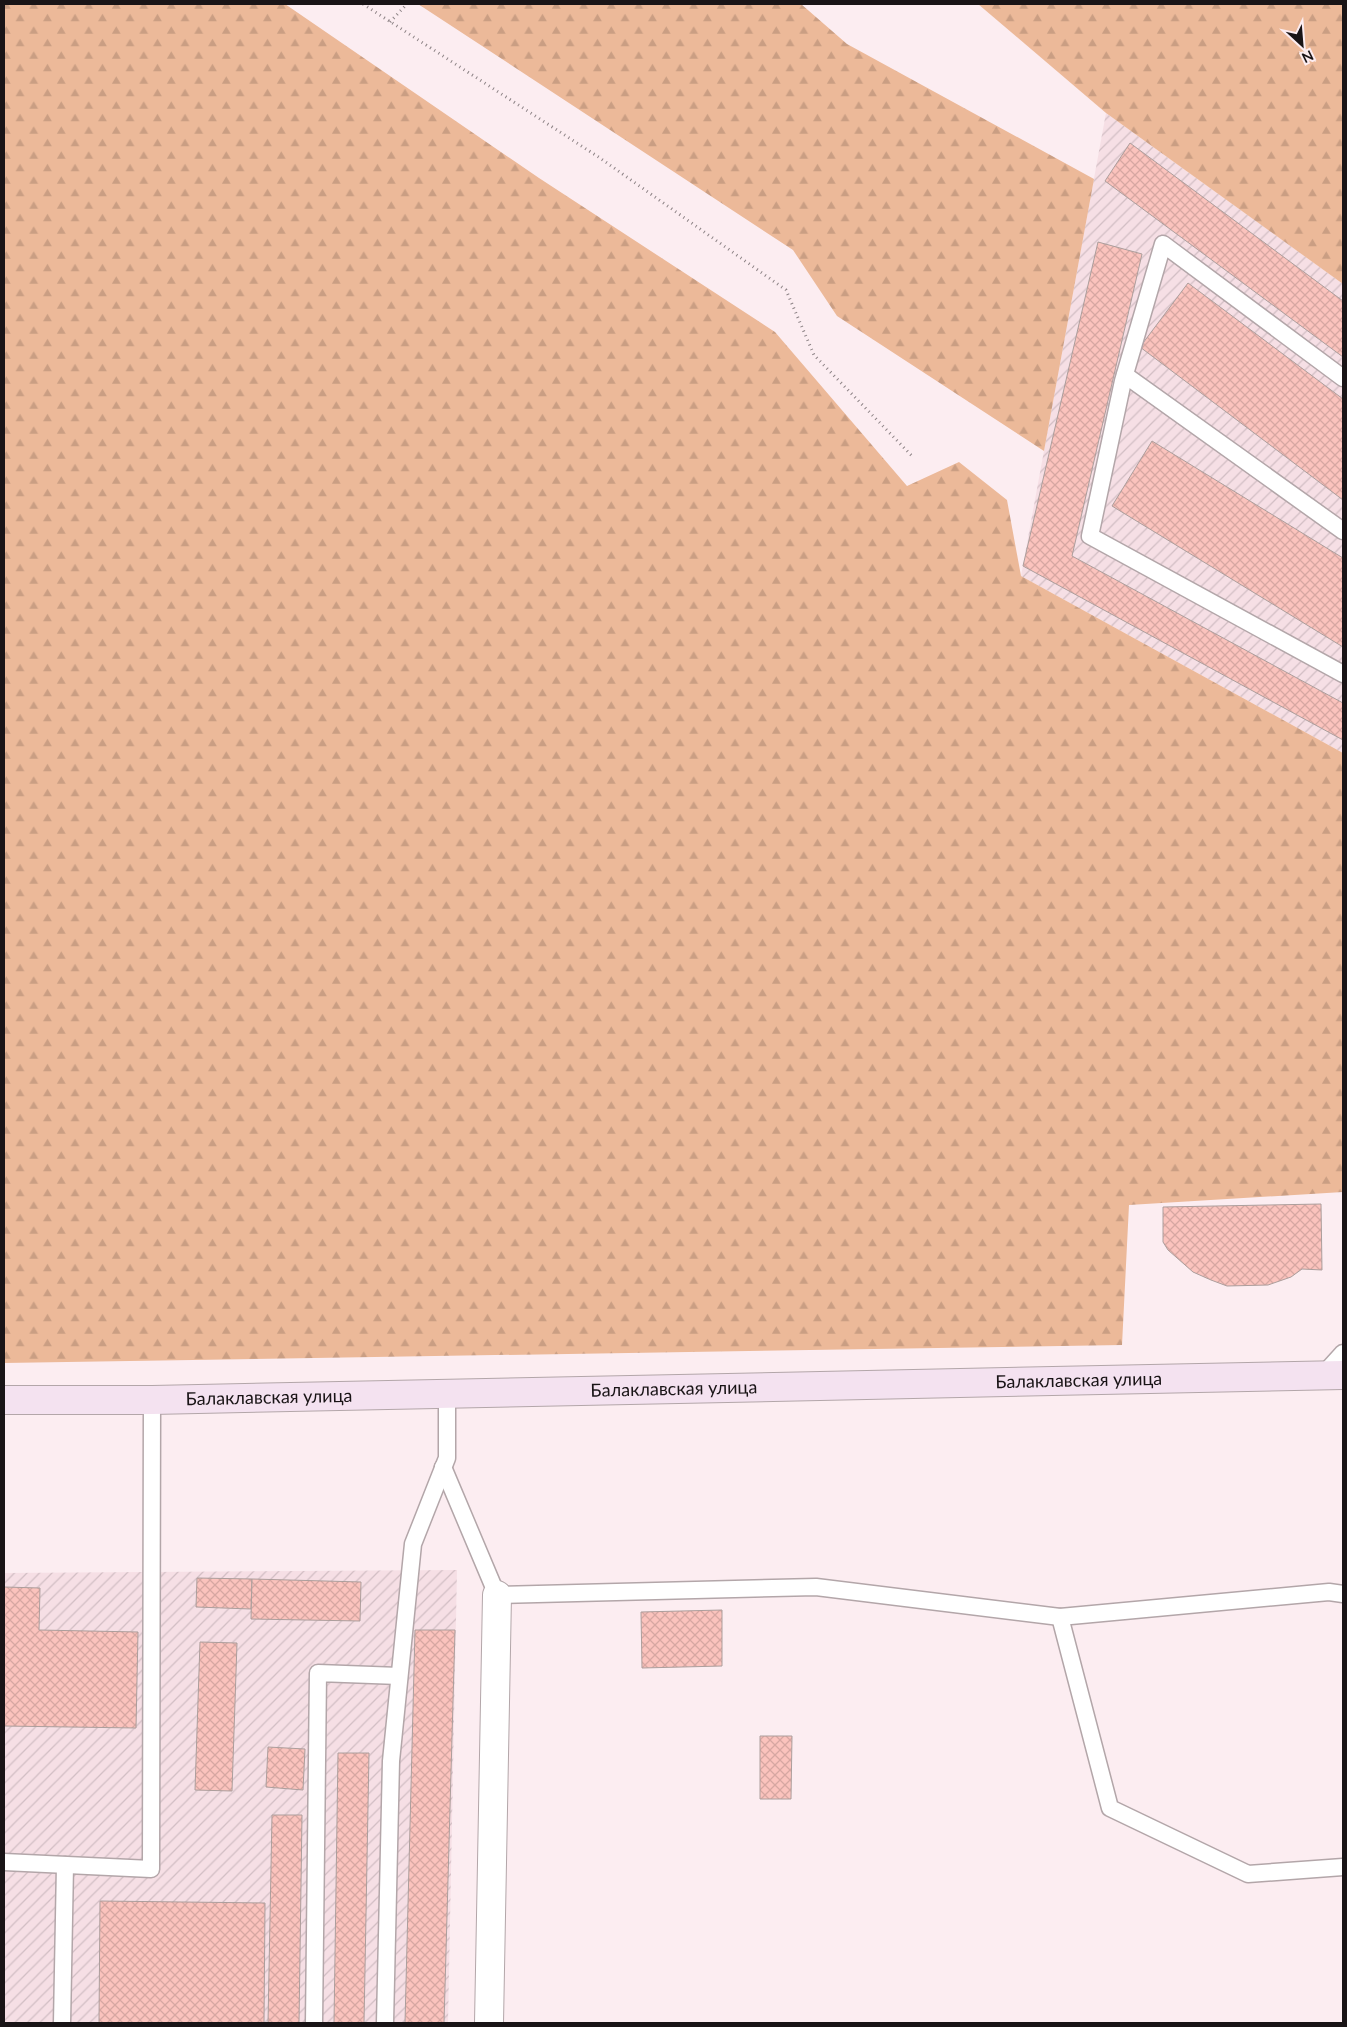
<svg xmlns="http://www.w3.org/2000/svg" width="1347" height="2027" font-family="Lato,sans-serif">
  <style>
    .industrial { fill: url(#industrial-furrows) }
    .forest { fill: url(#forest-firs) }
    .building { fill: url(#building-cross-hatch); stroke: #ac9e9c }
    .lines { fill: none; stroke-linecap: round; stroke-linejoin: round }
    .service-casing { stroke: #b3a6a9; stroke-width: 19 }
    .minor-casing { stroke: #b3a6a9; stroke-width: 30 }
    .secondary-casing { stroke: #b3a6a9; stroke-width: 30 }
    .path { stroke: #8d8386; stroke-width: 3; stroke-dasharray: 1 4; stroke-linecap: butt }
    .service { stroke: #fff; stroke-width: 16 }
    .minor { stroke: #fff; stroke-width: 28 }
    .secondary { stroke: #f4e2f0; stroke-width: 28 }
    .labels { text-anchor: middle; stroke-width: 5; stroke-linejoin: round; paint-order: stroke }
    .street-label { font-size: 18px; fill: #191416; stroke: #fcedf1 }
  </style>
  <defs>
    <pattern id="industrial-furrows" width="10" height="10" patternUnits="userSpaceOnUse" patternTransform="scale(1.25)"><rect width="10" height="10" fill="#f6dfe5"/><path d="M-1 1l2-2M0 10L10 0M9 11l2-2" fill="none" stroke="#d2bec4"/></pattern>
    <pattern id="forest-firs" width="22" height="20" patternUnits="userSpaceOnUse" patternTransform="scale(1.25)"><rect width="22" height="20" fill="#ecb999"/><path d="M5 1l3.5 6h-7zM16 11l3.5 6h-7z" fill="#ca9e83"/></pattern>
    <pattern id="building-cross-hatch" width="8" height="8" patternUnits="userSpaceOnUse" patternTransform="scale(1.25)"><rect width="8" height="8" fill="#fbc3bd"/><path d="M0 0l8 8M0 8l8-8" fill="none" stroke="#d7a7a2"/></pattern>
  </defs>
  <rect width="100%" height="100%" fill="#fcedf1"/>
  <g class="industrial">
    <path d="M1106 113 1343 284V753L1021 576Z"/>
    <path d="M457 1570 448 2023H4V1573Z"/>
  </g>
  <g class="forest">
    <path d="M4 4H285L539 178 775 332 907 486 959 462 1007 500 1021 576 1343 753V1192L1129 1205 1122 1345 4 1363Z"/>
    <path d="M418 4H801L847 44 1094 179 1044 451 837 316 793 250Z"/>
    <path d="M978 4H1343V284L1106 113Z"/>
  </g>
  <g class="building">
    <path d="M1130 143 1343 301V357L1105 181Z"/>
    <path d="M1098 242 1142 254 1072 556 1343 703V740L1023 566Z"/>
    <path d="M1188 283 1343 399V500L1140 347Z"/>
    <path d="M1152 441 1343 558V647L1112 506Z"/>
    <path d="M1321 1204 1322 1270 1302 1269 1291 1277 1268 1285 1227 1286 1211 1280 1193 1272 1168 1250 1163 1242V1207Z"/>
    <path d="M197 1578 252 1579 251 1609 196 1607Z"/>
    <path d="M252 1579 361 1582 360 1621 251 1619Z"/>
    <path d="M4 1587 40 1588 39 1630 138 1632 136 1728 4 1726Z"/>
    <path d="M722 1610V1666L642 1668 641 1612Z"/>
    <path d="M415 1630H455L444 2023H405Z"/>
    <path d="M200 1642 237 1643 232 1791 195 1790Z"/>
    <path d="M760 1736H792L791 1799H760Z"/>
    <path d="M268 1747 305 1749 303 1790 266 1787Z"/>
    <path d="M338 1753H369L364 2023H334Z"/>
    <path d="M272 1815H302L299 2023H268Z"/>
    <path d="M100 1901 265 1903 264 2023H99Z"/>
  </g>
  <g class="lines">
    <defs>
      <g id="service">
        <path d="M1125 375 1343 531"/>
        <path d="M1343 378 1163 244 1123 381 1090 536 1343 674"/>
        <path d="M1323 1375 1343 1353"/>
        <path d="M443 1467 497 1595 816 1587 1060 1617 1329 1592 1343 1594"/>
        <path d="M1060 1617 1110 1808 1248 1874 1343 1867"/>
        <path d="M4 1862 151 1869 152 1400"/>
        <path d="M62 2023 65 1865"/>
        <path d="M314 2023 318 1673 399 1676"/>
        <path d="M385 2023 391 1761 413 1544 447 1458V1393"/>
      </g>
      <path id="minor" d="M489 2023 497 1595"/>
      <g id="secondary">
        <path id="s1" d="M4 1400H152L1343 1375"/>
      </g>
    </defs>
    <use href="#service" class="service-casing"/>
    <use href="#minor" class="minor-casing"/>
    <use href="#secondary" class="secondary-casing"/>
    <g class="path">
      <path d="M363 4 600 158 786 290 814 355 913 457"/>
      <path d="M390 22 407 4"/>
    </g>
    <use href="#service" class="service"/>
    <use href="#minor" class="minor"/>
    <use href="#secondary" class="secondary"/>
  </g>
  <g class="labels">
    <g class="street-label">
      <text dy="6" stroke="none"><textPath href="#s1" startOffset="1075">Балаклавская улица</textPath></text>
      <text dy="6" stroke="none"><textPath href="#s1" startOffset="670">Балаклавская улица</textPath></text>
      <text dy="6" stroke="none"><textPath href="#s1" startOffset="265">Балаклавская улица</textPath></text>
    </g>
  </g>
  <rect width="1347" height="2027" fill="none" stroke="#191416" stroke-width="10"/>
  <g transform="translate(1302 45) rotate(154)" stroke="#fcedf1" stroke-width="4" paint-order="stroke">
  <path d="M0-4L9 19L0 12L-9 19Z" fill="#191416"/>
  <text y="-8" font-size="14" font-weight="bold" text-anchor="middle" fill="#191416">N</text>
  </g>
</svg>
